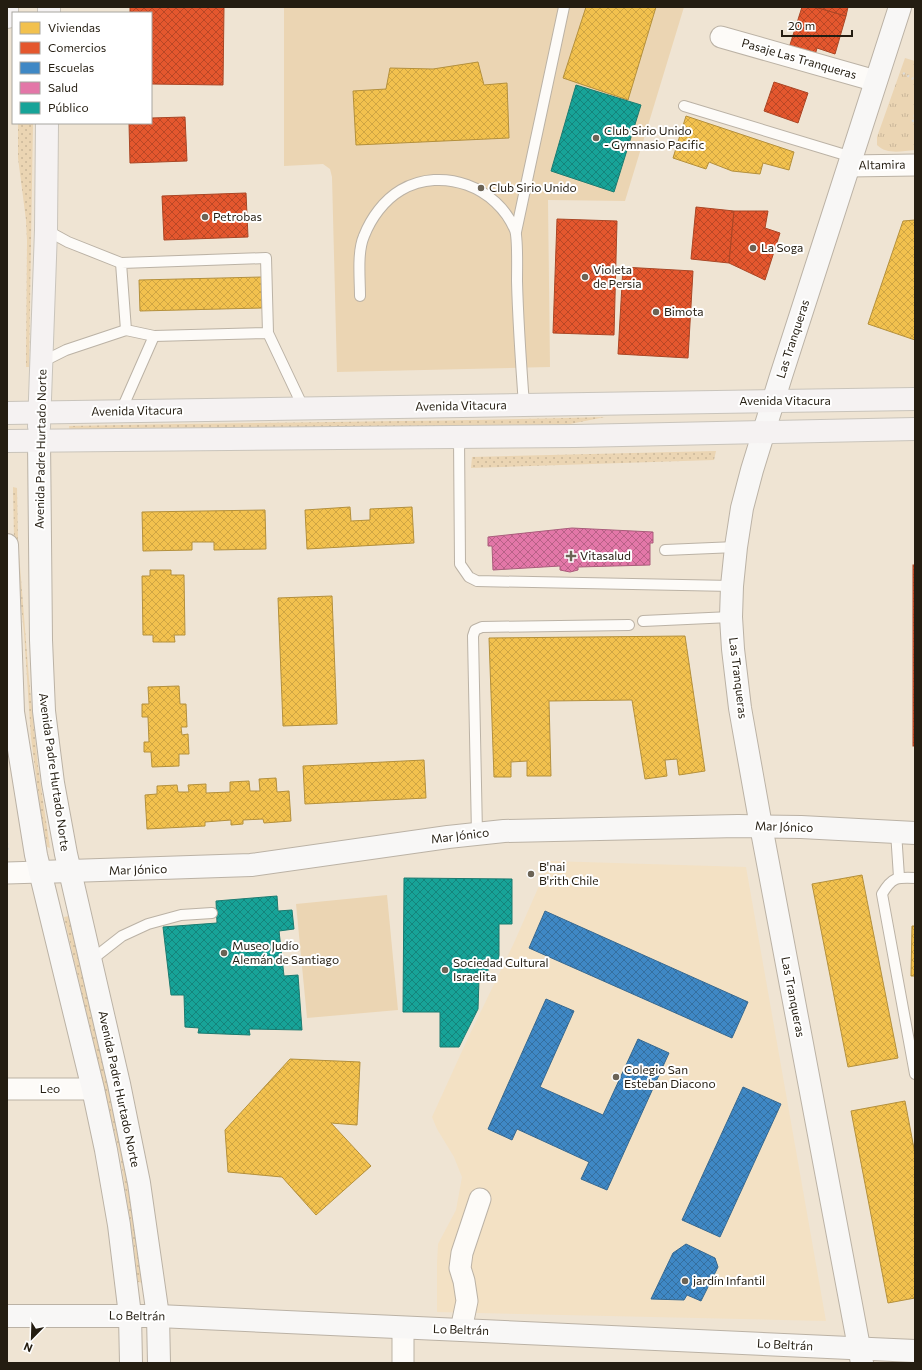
<svg xmlns="http://www.w3.org/2000/svg" width="922" height="1370" font-family="Commissioner,sans-serif">
  <style>
    .built { fill: #f3e1c4 }
    .grass { fill: url(#grass-dots) }
    .park { fill: url(#park-tufts) }
    .pitch { fill: #ebd5b3 }
    .homes { fill: url(#homes-cross-hatch); stroke: #b4903c }
    .shops { fill: url(#shops-cross-hatch); stroke: #aa4625 }
    .schools { fill: url(#schools-cross-hatch); stroke: #37688f }
    .health { fill: url(#health-cross-hatch); stroke: #aa5c7b }
    .public { fill: url(#public-cross-hatch); stroke: #1b7b70 }
    .lines { fill: none; stroke-linecap: round; stroke-linejoin: round }
    .lane-casing { stroke: #bbb2a5; stroke-width: 12 }
    .street-casing { stroke: #bbb2a5; stroke-width: 23 }
    .secondary-casing { stroke: #bbb2a5; stroke-width: 24 }
    .primary-casing { stroke: #c9c4bb; stroke-width: 24 }
    .path { stroke: #dddad4; stroke-width: 2.5; stroke-dasharray: 2 3; stroke-linecap: butt }
    .lane { stroke: #fdfbf8; stroke-width: 10 }
    .street { stroke: #fdfbf8; stroke-width: 21 }
    .secondary { stroke: #f8f7f6; stroke-width: 22 }
    .primary { stroke: #f5f2f2; stroke-width: 22 }
    .poi-dot { fill: #6b6355; stroke: #fff; stroke-width: 1.5 }
    .labels { text-anchor: middle; stroke-width: 4; stroke-linejoin: round; paint-order: stroke }
    .street-label { font-size: 12px; fill: #241d11; stroke: #fff }
    .poi-label { font-size: 12px; fill: #241d11; stroke: #fff; text-anchor: start }
  </style>
  <defs>
    <pattern id="grass-dots" width="8" height="8" patternUnits="userSpaceOnUse"><rect width="8" height="8" fill="#ebd5b3"/><path d="M2 2h.1M6 6h.1" fill="none" stroke="#c9b699" stroke-width="1.8" stroke-linecap="round"/></pattern>
    <pattern id="park-tufts" width="24" height="20" patternUnits="userSpaceOnUse"><rect width="24" height="20" fill="#ebd5b3"/><path d="M3 7l-1-3M5 7V3M7 7l1-3M15 17l-1-3M17 17v-4M19 17l1-3" fill="none" stroke="#c9b699"/></pattern>
    <pattern id="homes-cross-hatch" width="8" height="8" patternUnits="userSpaceOnUse"><rect width="8" height="8" fill="#f2c14e"/><path d="M0 0l8 8M0 8l8-8" fill="none" stroke="#cfa543"/></pattern>
    <pattern id="shops-cross-hatch" width="8" height="8" patternUnits="userSpaceOnUse"><rect width="8" height="8" fill="#e4572e"/><path d="M0 0l8 8M0 8l8-8" fill="none" stroke="#b94726"/></pattern>
    <pattern id="schools-cross-hatch" width="8" height="8" patternUnits="userSpaceOnUse"><rect width="8" height="8" fill="#3f88c5"/><path d="M0 0l8 8M0 8l8-8" fill="none" stroke="#356f9f"/></pattern>
    <pattern id="health-cross-hatch" width="8" height="8" patternUnits="userSpaceOnUse"><rect width="8" height="8" fill="#e377a8"/><path d="M0 0l8 8M0 8l8-8" fill="none" stroke="#b86187"/></pattern>
    <pattern id="public-cross-hatch" width="8" height="8" patternUnits="userSpaceOnUse"><rect width="8" height="8" fill="#17a398"/><path d="M0 0l8 8M0 8l8-8" fill="none" stroke="#15847b"/></pattern>
  </defs>
  <rect width="100%" height="100%" fill="#efe4d3"/>
  <path class="built" d="M550 861 746 867 826 1321 437 1312V1263L438 1244 456 1210 462 1177 454 1157 437 1129 432 1117 468 1038 513 945Z"/>
  <g class="grass">
    <path d="M18 123H33L29 367H26L27 241 26 220 18 158Z"/>
    <path d="M605 417 540 430 70 435 69 426C248 422 426 422 605 417Z"/>
    <path d="M716 451 714 460 471 468 472 457Z"/>
    <path d="M13 487 17 488 18 541 29 679 38 766 50 848 47 847 41 814 31 738 24 633 14 539Z"/>
    <path d="M69 916 101 1053 111 1092 127 1167 143 1283 138 1282 133 1240 120 1155 64 917Z"/>
  </g>
  <path class="park" d="M905 58 915 61V150C902 151 887 155 877 145V137Z"/>
  <g class="pitch">
    <path d="M284 7H684L625 201 548 200 550 367 337 372 332 177 330 169 323 164 284 166Z"/>
    <path d="M387 895 398 1010 307 1018 296 904Z"/>
  </g>
  <g class="homes">
    <path d="M586 7H656L628 100 563 78Z"/>
    <path d="M478 62 484 85 507 83 509 138 356 145 353 91 386 89 390 68 433 69Z"/>
    <path d="M686 116 794 152 789 170 763 163 760 174 732 171 709 162 706 169 673 158Z"/>
    <path d="M915 220V340L868 324 903 221Z"/>
    <path d="M262 277V308L140 311 139 280Z"/>
    <path d="M350 507 351 521 370 520V509L412 507 414 543 307 549 305 510Z"/>
    <path d="M265 510 266 549 214 550V542H192V550L143 551 142 512Z"/>
    <path d="M150 570H171V575H184L185 635H174L175 642H153V635H143L142 576H150Z"/>
    <path d="M332 596 337 724 283 726 278 598Z"/>
    <path d="M685 636 705 771 679 775 677 759 665 760 667 776 645 779 632 700 549 701 551 776H527V761L511 762V777H494L489 638Z"/>
    <path d="M179 686 180 704H186L187 727H181L182 735 188 734 189 754H179V766L152 767 151 752H144V742H149L148 717H142V704H149L148 687Z"/>
    <path d="M424 760 426 798 305 804 303 766Z"/>
    <path d="M276 778 277 792 289 791 291 821 264 823 263 819 243 820V824L231 825V820L205 822V826L147 829 145 795 157 794V786L177 785 178 792H189L188 785 206 784V793L230 792V782L249 781 250 791H260L259 779Z"/>
    <path d="M862 875 898 1058 848 1067 812 884Z"/>
    <path d="M912 926H915V976H911Z"/>
    <path d="M290 1059 360 1062 357 1125 331 1123 371 1166 316 1215 282 1177 228 1172 225 1130Z"/>
    <path d="M905 1101 915 1154V1298L888 1303 851 1111Z"/>
  </g>
  <g class="shops">
    <path d="M130 7H224L223 85 151 84V13H130Z"/>
    <path d="M802 7H815L846 16 835 54 817 48 814 59 788 51Z"/>
    <path d="M815 7H848L846 16Z"/>
    <path d="M774 82 808 93 798 123 764 111Z"/>
    <path d="M185 117 187 161 130 163 129 123H151V118Z"/>
    <path d="M246 193 248 237 164 240 162 196Z"/>
    <path d="M696 207 734 211 729 263 691 259Z"/>
    <path d="M734 211H768L765 228 780 233 765 280 729 263Z"/>
    <path d="M557 219 617 221 614 335 553 333Z"/>
    <path d="M623 267 693 271 688 358 618 354Z"/>
    <rect x="913" y="565" width="2" height="181"/>
  </g>
  <g class="schools">
    <path d="M545 911 748 1002 732 1038 529 948Z"/>
    <path d="M546 999 574 1011 540 1087 603 1115 638 1039 669 1053 607 1190 581 1179 589 1162 517 1129 512 1140 488 1129Z"/>
    <path d="M743 1087 781 1104 720 1237 682 1220Z"/>
    <path d="M686 1244 715 1258 718 1267 701 1301 687 1295 684 1300 651 1299 673 1253Z"/>
  </g>
  <path class="health" d="M572 528 653 532V543H650V565L578 567V570L570 572 560 570V566L493 570 492 546H488V537Z"/>
  <g class="public">
    <path d="M576 85 641 105 614 192 551 171Z"/>
    <path d="M404 878 512 879V924H499V961H488V979H479L478 1009 459 1047H440V1012H403Z"/>
    <path d="M277 896 278 911 292 910 294 929 279 931 284 976 298 975 302 1030 249 1029 250 1035 198 1033 199 1028 185 1027 184 995H171L163 927 217 923 216 901Z"/>
  </g>
  <g class="lines">
    <defs>
      <g id="lane">
        <path d="M684 106 852 157"/>
        <path d="M46 230 68 242 121 263"/>
        <path d="M516 232 564 7"/>
        <path d="M360 296C360 279 357 252 364 236 371 218 384 200 401 190 443 166 497 187 515 230 518 238 517 271 517 281 518 322 521 364 524 405"/>
        <path d="M268 333 154 336 126 330 121 263 266 258 268 333 304 409"/>
        <path d="M42 362 66 350 126 330"/>
        <path d="M121 411 154 336"/>
        <path d="M459 437 460 564 469 577 477 581 732 586"/>
        <path d="M665 550 736 547"/>
        <path d="M643 621 731 617"/>
        <path d="M896 832 899 877"/>
        <path d="M477 834 473 636 475 630 482 627 629 625"/>
        <path d="M915 878C897 877 892 877 882 894L915 1074"/>
        <path d="M90 961 122 936 148 924 181 915 212 913"/>
      </g>
      <g id="street">
        <path d="M721 37 876 81"/>
        <path d="M849 166 915 165"/>
        <path d="M7 873 40 872"/>
        <path d="M7 1089H93"/>
        <path d="M403 1328V1363"/>
        <path d="M461 1330 467 1301 464 1281 460 1268 462 1253 480 1199"/>
      </g>
      <g id="secondary">
        <path d="M39 440 41 640 44 711 53 783 66 854 119 1084 139 1183 158 1316 159 1363"/>
        <path d="M7 545 13 712 36 855 93 1089 106 1150 119 1225 130 1315 131 1363"/>
        <path d="M40 872 251 865 448 837 504 831 738 826 801 827 915 833"/>
        <path d="M7 1316H158L915 1351"/>
        <path d="M862 1363 761 826 740 708 733 649 731 617 732 586 736 547 742 508 752 470 781 376 900 7"/>
      </g>
      <g id="primary">
        <path d="M49 13V7"/>
        <path d="M7 17V7"/>
        <path d="M7 413 915 399"/>
        <path d="M39 427 46 230 47 123"/>
        <path d="M7 441 575 436 915 429"/>
      </g>
    </defs>
    <use href="#lane" class="lane-casing"/>
    <use href="#street" class="street-casing"/>
    <use href="#secondary" class="secondary-casing"/>
    <use href="#primary" class="primary-casing"/>
    <g class="path">
      <path d="M903 73 915 80"/>
      <path d="M915 115 913 121H915"/>
      <path d="M7 843 8 850"/>
    </g>
    <use href="#lane" class="lane"/>
    <use href="#street" class="street"/>
    <use href="#secondary" class="secondary"/>
    <use href="#primary" class="primary"/>
  </g>
  <g class="poi-dot">
    <circle cx="596" cy="138" r="4"/>
    <circle cx="481" cy="188" r="4"/>
    <circle cx="205" cy="217" r="4"/>
    <circle cx="753" cy="248" r="4"/>
    <circle cx="585" cy="277" r="4"/>
    <circle cx="656" cy="312" r="4"/>
    <path d="M569 550h4v4h4v4h-4v4h-4v-4h-4v-4h4z"/>
    <circle cx="531" cy="874" r="4"/>
    <circle cx="224" cy="953" r="4"/>
    <circle cx="445" cy="970" r="4"/>
    <circle cx="616" cy="1077" r="4"/>
    <circle cx="685" cy="1281" r="4"/>
  </g>
  <g class="labels">
    <g class="street-label">
      <text transform="translate(799 59) rotate(16)" y="4">Pasaje Las Tranqueras</text>
      <text transform="translate(882 165) rotate(-1)" y="4">Altamira</text>
      <text transform="translate(793 339) rotate(-72)" y="4">Las Tranqueras</text>
      <text x="785" y="405">Avenida Vitacura</text>
      <text transform="translate(461 406) rotate(-1)" y="4">Avenida Vitacura</text>
      <text transform="translate(137 411) rotate(-1)" y="4">Avenida Vitacura</text>
      <text transform="translate(41 449) rotate(-89)" y="4">Avenida Padre Hurtado Norte</text>
      <text transform="translate(738 678) rotate(83)" y="4">Las Tranqueras</text>
      <text transform="translate(54 772) rotate(82)" y="4">Avenida Padre Hurtado Norte</text>
      <text transform="translate(784 827) rotate(2)" y="4">Mar Jónico</text>
      <text transform="translate(460 836) rotate(-7)" y="4">Mar Jónico</text>
      <text transform="translate(138 870) rotate(-2)" y="4">Mar Jónico</text>
      <text transform="translate(793 997) rotate(79)" y="4">Las Tranqueras</text>
      <text x="50" y="1093">Leo</text>
      <text transform="translate(119 1089) rotate(78)" y="4">Avenida Padre Hurtado Norte</text>
      <text transform="translate(137 1316) rotate(1)" y="4">Lo Beltrán</text>
      <text transform="translate(461 1330) rotate(2)" y="4">Lo Beltrán</text>
      <text transform="translate(785 1345) rotate(3)" y="4">Lo Beltrán</text>
    </g>
    <g class="poi-label">
      <text x="604" y="135">Club Sirio Unido<tspan x="604" dy="14">- Gymnasio Pacific</tspan></text>
      <text x="489" y="192">Club Sirio Unido</text>
      <text x="213" y="221">Petrobas</text>
      <text x="761" y="252">La Soga</text>
      <text x="593" y="274">Violeta<tspan x="593" dy="14">de Persia</tspan></text>
      <text x="664" y="316">Bimota</text>
      <text x="580" y="560">Vitasalud</text>
      <text x="539" y="871">B'nai<tspan x="539" dy="14">B'rith Chile</tspan></text>
      <text x="232" y="950">Museo Judío<tspan x="232" dy="14">Alemán de Santiago</tspan></text>
      <text x="453" y="967">Sociedad Cultural<tspan x="453" dy="14">Israelita</tspan></text>
      <text x="624" y="1074">Colegio San<tspan x="624" dy="14">Esteban Diacono</tspan></text>
      <text x="693" y="1285">jardín Infantil</text>
    </g>
  </g>
  <rect width="922" height="1370" fill="none" stroke="#241d11" stroke-width="16"/>
  <rect x="12" y="12" width="140" height="112" fill="#ffffff" stroke="#a7a5a0"/>
  <rect x="20" y="22" width="20" height="12" fill="#f2c14e" stroke="#a7a5a0"/>
  <text x="48" y="32" font-size="12" fill="#241d11">Viviendas</text>
  <rect x="20" y="42" width="20" height="12" fill="#e4572e" stroke="#a7a5a0"/>
  <text x="48" y="52" font-size="12" fill="#241d11">Comercios</text>
  <rect x="20" y="62" width="20" height="12" fill="#3f88c5" stroke="#a7a5a0"/>
  <text x="48" y="72" font-size="12" fill="#241d11">Escuelas</text>
  <rect x="20" y="82" width="20" height="12" fill="#e377a8" stroke="#a7a5a0"/>
  <text x="48" y="92" font-size="12" fill="#241d11">Salud</text>
  <rect x="20" y="102" width="20" height="12" fill="#17a398" stroke="#a7a5a0"/>
  <text x="48" y="112" font-size="12" fill="#241d11">Público</text>
  <g transform="translate(32 1338) rotate(203)" stroke="#ffffff" stroke-width="3" paint-order="stroke">
  <path d="M0-3L7 15L0 10L-7 15Z" fill="#241d11"/>
  <text y="-6" font-size="11" font-weight="bold" text-anchor="middle" fill="#241d11">N</text>
  </g>
  <path d="M782 30v6h70v-6" fill="none" stroke="#241d11" stroke-width="2"/>
  <text x="788" y="30" font-size="12" fill="#241d11" stroke="#ffffff" stroke-width="3" paint-order="stroke">20 m</text>
</svg>
